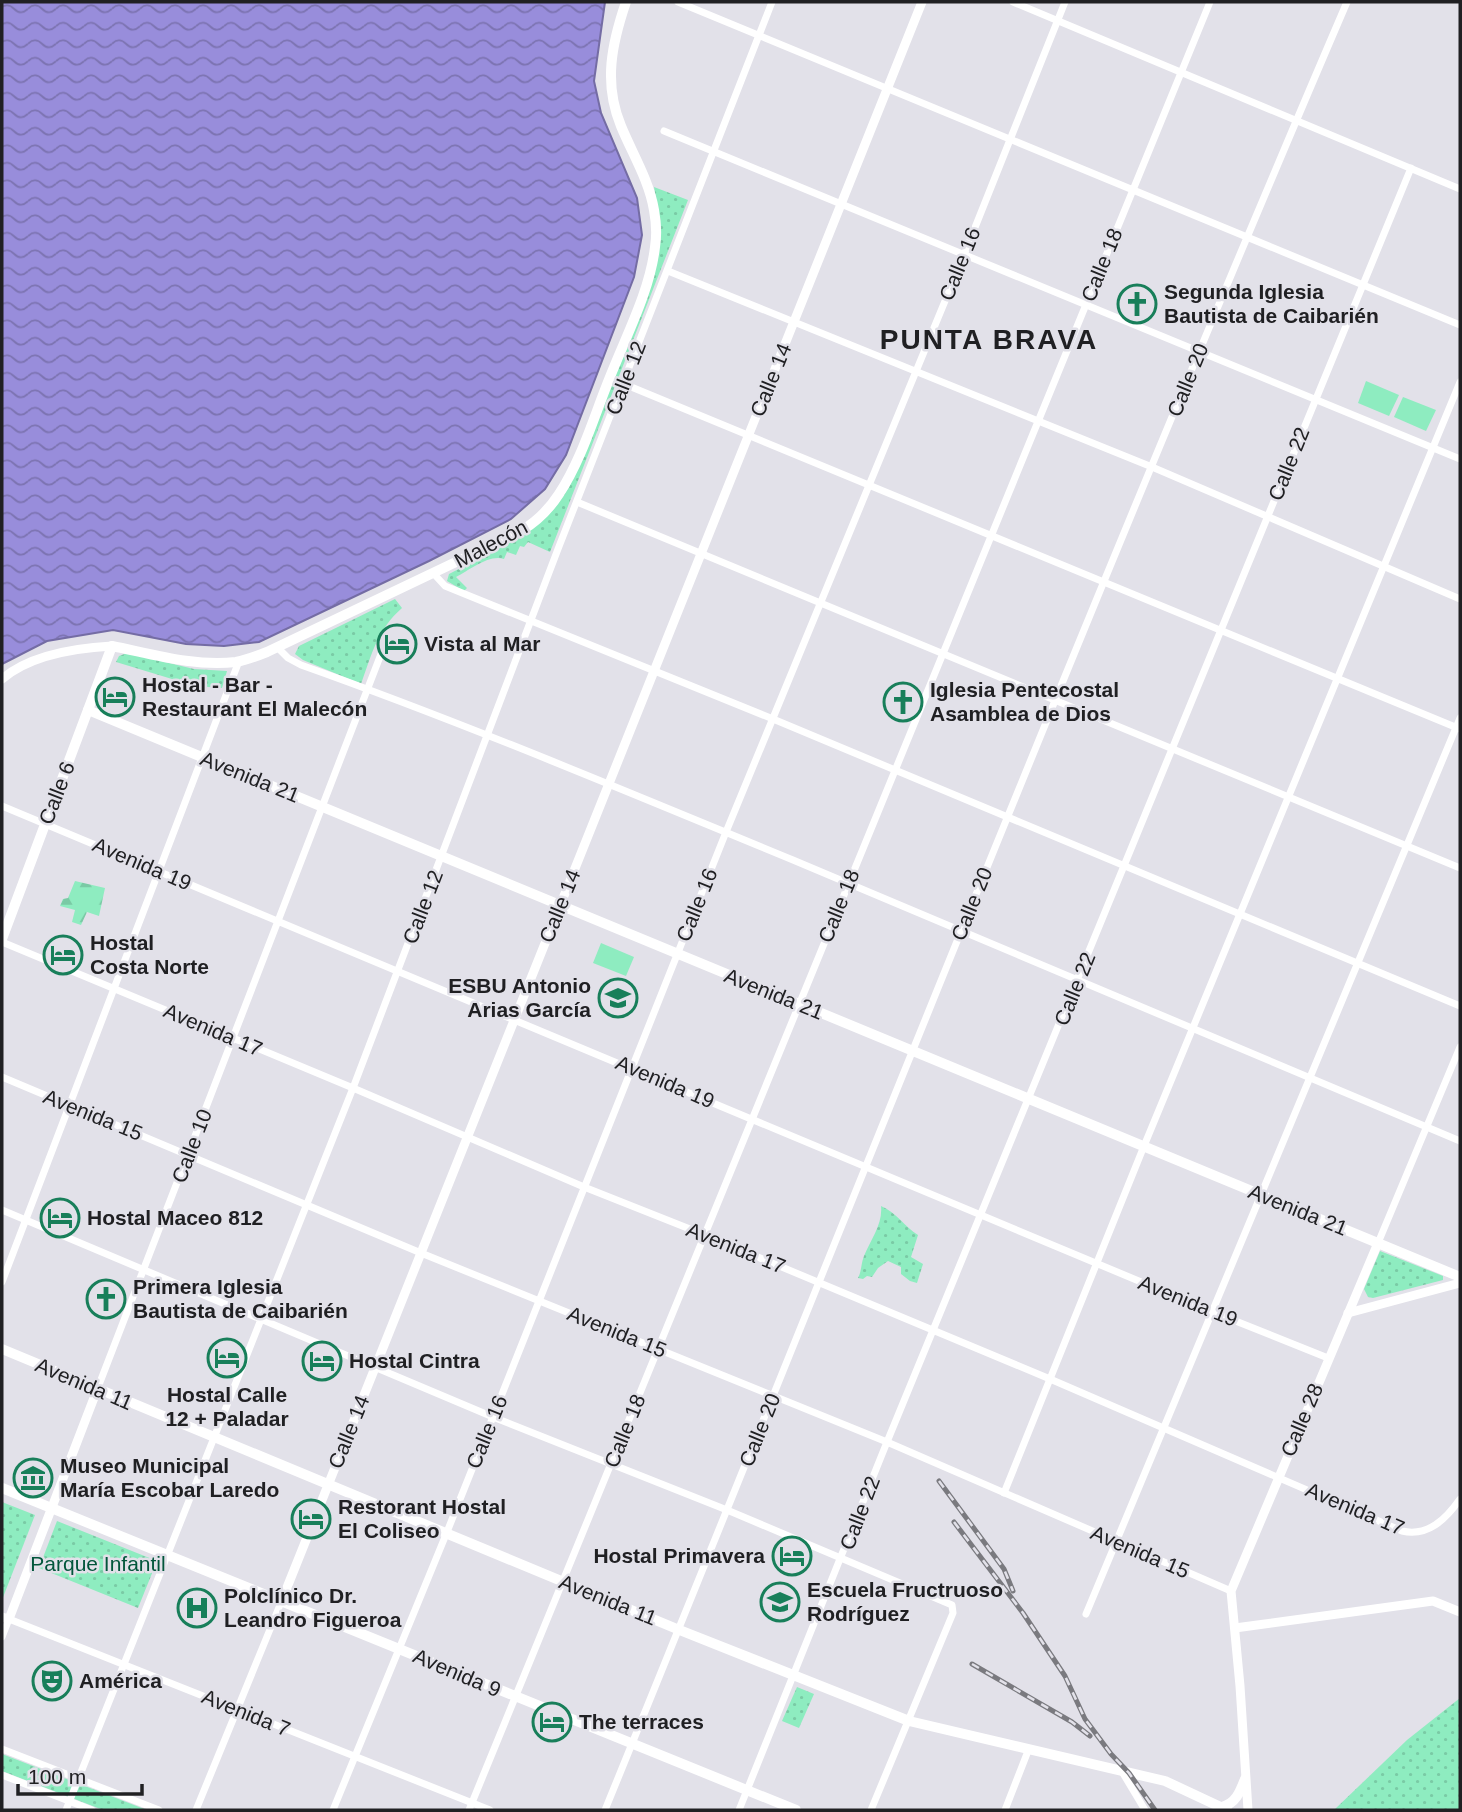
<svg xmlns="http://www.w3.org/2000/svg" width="1462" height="1812" font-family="Arial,sans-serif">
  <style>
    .grass { fill: url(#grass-dots) }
    .forest { fill: url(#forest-firs) }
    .pitch { fill: #8eecc0 }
    .water { fill: url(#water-waves); stroke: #746ca4; stroke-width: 2 }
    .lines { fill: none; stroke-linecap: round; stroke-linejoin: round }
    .minor { stroke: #fff; stroke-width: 7 }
    .tertiary { stroke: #fff; stroke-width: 9 }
    .secondary { stroke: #fff; stroke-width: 10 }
    .rail-casing { stroke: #7a7a7f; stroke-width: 5 }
    .rail { stroke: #e2e1e9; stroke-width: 2.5; stroke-dasharray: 8; stroke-linecap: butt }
    .labels { text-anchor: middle; stroke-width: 5; stroke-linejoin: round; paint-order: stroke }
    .street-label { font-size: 21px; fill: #202023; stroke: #e2e1e9 }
    .poi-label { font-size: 21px; font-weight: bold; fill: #202023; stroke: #e2e1e9; text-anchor: start }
    .park-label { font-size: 21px; fill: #02563b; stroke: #e2e1e9 }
    .district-label { font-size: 28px; font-weight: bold; letter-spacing: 2px; fill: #202023; stroke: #e2e1e9 }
  </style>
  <defs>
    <pattern id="grass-dots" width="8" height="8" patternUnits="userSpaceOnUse" patternTransform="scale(1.75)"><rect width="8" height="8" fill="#8eecc0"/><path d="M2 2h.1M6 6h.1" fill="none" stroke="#7acaa5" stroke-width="1.8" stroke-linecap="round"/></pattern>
    <pattern id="forest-firs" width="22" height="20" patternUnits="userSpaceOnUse" patternTransform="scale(1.75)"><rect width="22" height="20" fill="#8eecc0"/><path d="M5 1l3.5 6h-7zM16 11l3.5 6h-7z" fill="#7acaa5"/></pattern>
    <pattern id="water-waves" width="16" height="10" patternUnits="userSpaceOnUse" patternTransform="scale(1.75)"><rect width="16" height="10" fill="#988ddb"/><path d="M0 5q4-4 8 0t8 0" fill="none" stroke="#7c73b1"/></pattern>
  </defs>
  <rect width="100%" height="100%" fill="#e2e1e9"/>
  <g class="grass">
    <path d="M654 187 688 200 550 552 528 542 524 547 520 546 516 555 507 552 504 559C489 554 470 570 456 577L467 588 464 591 447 581 449 574 521 537 553 510 569 487 657 263 661 228Z"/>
    <path d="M395 599 402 608C377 630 372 654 361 684L303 660 295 654 299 646Z"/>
    <path d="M127 653 194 669 227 671 222 688 195 686 116 662 119 656Z"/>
    <path d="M881 1206C896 1212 905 1227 918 1235L911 1257 923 1264 917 1283 910 1281 901 1274V1267L888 1261 878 1268 872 1277 867 1276 863 1279 858 1278C862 1270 861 1263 864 1256 871 1239 883 1224 881 1206Z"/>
    <path d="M1380 1251 1443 1276V1280L1373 1298 1368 1297 1364 1289Z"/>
    <path d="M2 1502 35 1515 2 1600Z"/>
    <path d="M57 1521 157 1561 138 1608 39 1568Z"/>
    <path d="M797 1687 814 1694 799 1728 782 1721Z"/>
    <path d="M1460 1698V1810H1334L1407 1740Z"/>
    <path d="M2 1754 147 1810H103L2 1771Z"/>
  </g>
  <path class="forest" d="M75 881 105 888 99 916 87 912 81 925 72 922 75 910 60 906 63 899 68 898Z"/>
  <g class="pitch">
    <path d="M1366 381 1399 395 1389 416 1358 403Z"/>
    <path d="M1403 397 1436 410 1426 431 1394 417Z"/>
    <path d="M601 943 634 957 626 976 593 963Z"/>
  </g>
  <path class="water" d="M2 2H605L594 81 601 113 637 198 642 235 634 277 566 455 545 489 511 519 429 561 259 642 224 646 186 644 113 630 47 641 2 664Z"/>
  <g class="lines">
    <g class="minor">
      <path d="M678 2 1460 325"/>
      <path d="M1013 2 1460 189"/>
      <path d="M664 131 1460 459"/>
      <path d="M668 271 1152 467 1460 599"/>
      <path d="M624 384 1460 729"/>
      <path d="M577 502 1460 868"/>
      <path d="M434 574 445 586 773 719 1460 1006"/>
      <path d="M277 647 288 658 301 665C467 724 630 793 793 860 1016 953 1238 1047 1460 1141"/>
      <path d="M2 806 1213 1312 1328 1358"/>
      <path d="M2 942 353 1088 584 1187 705 1235 1050 1379 1402 1531C1428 1537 1446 1519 1460 1499"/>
      <path d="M2 1077 421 1253 887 1442 1231 1591"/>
      <path d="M2 1210 493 1417 727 1510 952 1605 953 1613 871 1810"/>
      <path d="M1378 1243 1460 1047"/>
      <path d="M2 1282 239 661"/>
      <path d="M97 1390 381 654"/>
      <path d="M1004 1493 1144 1146 1460 382"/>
      <path d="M1086 1614 1460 718"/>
      <path d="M2 1637 9 1619 490 1810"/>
      <path d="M2 1749 159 1810"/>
      <path d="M1121 1770 1145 1810"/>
      <path d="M2 1775 92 1810"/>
      <path d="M66 1810 353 1088 558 549 772 2"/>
      <path d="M196 1810 282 1600"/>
      <path d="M333 1810 447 1532 726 832 964 255 1065 2"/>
      <path d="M469 1810 1210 2"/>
      <path d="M605 1810C851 1207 1090 601 1347 2"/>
      <path d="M739 1810 887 1442 1411 168"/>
      <path d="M1005 1810 1028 1751"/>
    </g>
    <g class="tertiary">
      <path d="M2 679C30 655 76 648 112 646"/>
      <path d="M1348 1313 1460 1283"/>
      <path d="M282 1600 922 2"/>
      <path d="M2 1617 9 1619 97 1390"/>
      <path d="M1235 1628 1433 1601 1460 1612"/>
      <path d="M1248 1810 1240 1686 1231 1591 1378 1243"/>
    </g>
    <g class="secondary">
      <path d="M88 710 1460 1277"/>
      <path d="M2 939 112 646C152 654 195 667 236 662 246 660 257 656 267 652L521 531C536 522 550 508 559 494 582 459 594 416 610 377 626 336 650 291 655 247 657 235 656 221 654 210 649 180 632 153 621 126 603 83 612 43 626 2"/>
      <path d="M2 1349 677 1629 909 1721 1165 1781 1227 1810"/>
      <path d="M2 1488 796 1810"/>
      <path d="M1222 1807C1236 1803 1240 1792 1245 1779"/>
    </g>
    <defs>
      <g id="rail">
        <path d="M939 1481 1004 1569 1013 1591"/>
        <path d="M954 1522 1023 1613 1065 1676 1085 1719 1111 1754 1129 1773 1155 1810"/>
        <path d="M972 1664 1072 1722 1090 1736"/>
      </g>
    </defs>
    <use href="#rail" class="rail-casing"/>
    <use href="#rail" class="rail"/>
  </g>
  <defs>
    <symbol id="church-ring" viewBox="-11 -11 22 22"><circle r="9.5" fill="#e2e1e9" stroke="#187f5a" stroke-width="1.5"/><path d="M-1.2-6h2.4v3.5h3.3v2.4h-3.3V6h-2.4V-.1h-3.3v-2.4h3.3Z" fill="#187f5a"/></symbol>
    <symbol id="hotel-ring" viewBox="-11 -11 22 22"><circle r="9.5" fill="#e2e1e9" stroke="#187f5a" stroke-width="1.5"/><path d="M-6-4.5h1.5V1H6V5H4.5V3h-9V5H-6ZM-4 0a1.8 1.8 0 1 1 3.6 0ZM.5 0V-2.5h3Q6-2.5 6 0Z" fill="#187f5a"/></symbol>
    <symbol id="school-ring" viewBox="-11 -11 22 22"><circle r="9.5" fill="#e2e1e9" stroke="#187f5a" stroke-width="1.5"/><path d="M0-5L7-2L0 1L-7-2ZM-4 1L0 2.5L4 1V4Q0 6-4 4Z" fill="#187f5a"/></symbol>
    <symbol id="museum-ring" viewBox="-11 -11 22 22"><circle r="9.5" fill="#e2e1e9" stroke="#187f5a" stroke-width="1.5"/><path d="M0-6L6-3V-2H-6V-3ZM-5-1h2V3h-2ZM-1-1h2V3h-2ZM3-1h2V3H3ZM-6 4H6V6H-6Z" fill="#187f5a"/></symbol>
    <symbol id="hospital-ring" viewBox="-11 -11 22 22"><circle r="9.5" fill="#e2e1e9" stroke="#187f5a" stroke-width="1.5"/><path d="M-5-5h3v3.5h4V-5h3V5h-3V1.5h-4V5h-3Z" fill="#187f5a"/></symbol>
    <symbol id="theatre-ring" viewBox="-11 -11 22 22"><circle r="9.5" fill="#e2e1e9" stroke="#187f5a" stroke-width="1.5"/><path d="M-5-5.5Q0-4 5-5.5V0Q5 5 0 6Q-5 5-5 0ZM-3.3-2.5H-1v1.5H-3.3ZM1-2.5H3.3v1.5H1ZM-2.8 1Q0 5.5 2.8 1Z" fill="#187f5a"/></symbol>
  </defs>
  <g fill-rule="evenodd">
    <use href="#church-ring" x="1115" y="282" width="44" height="44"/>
    <use href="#hotel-ring" x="375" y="622" width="44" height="44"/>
    <use href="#hotel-ring" x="93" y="675" width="44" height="44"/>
    <use href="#church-ring" x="881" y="680" width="44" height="44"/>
    <use href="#hotel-ring" x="41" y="933" width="44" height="44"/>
    <use href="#school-ring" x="596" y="976" width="44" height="44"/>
    <use href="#hotel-ring" x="38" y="1196" width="44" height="44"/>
    <use href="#church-ring" x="84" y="1277" width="44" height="44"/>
    <use href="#hotel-ring" x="205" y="1336" width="44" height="44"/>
    <use href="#hotel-ring" x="300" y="1339" width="44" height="44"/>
    <use href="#museum-ring" x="11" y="1456" width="44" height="44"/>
    <use href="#hotel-ring" x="289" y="1497" width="44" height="44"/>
    <use href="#hotel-ring" x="770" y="1534" width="44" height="44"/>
    <use href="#school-ring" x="758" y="1580" width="44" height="44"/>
    <use href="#hospital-ring" x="175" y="1586" width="44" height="44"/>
    <use href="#theatre-ring" x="30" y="1659" width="44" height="44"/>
    <use href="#hotel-ring" x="530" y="1700" width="44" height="44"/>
  </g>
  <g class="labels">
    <g class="street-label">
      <text transform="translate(960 264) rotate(-68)" y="7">Calle 16</text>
      <text transform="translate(1102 265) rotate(-68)" y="7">Calle 18</text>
      <text transform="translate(626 378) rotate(-69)" y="7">Calle 12</text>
      <text transform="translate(771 380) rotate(-68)" y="7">Calle 14</text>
      <text transform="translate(1188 380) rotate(-68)" y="7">Calle 20</text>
      <text transform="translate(1289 464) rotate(-68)" y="7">Calle 22</text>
      <text transform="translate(491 544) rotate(-28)" y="7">Malecón</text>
      <text transform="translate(250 777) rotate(22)" y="7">Avenida 21</text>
      <text transform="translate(57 793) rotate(-69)" y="7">Calle 6</text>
      <text transform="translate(142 864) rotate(23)" y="7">Avenida 19</text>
      <text transform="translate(972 904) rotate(-68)" y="7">Calle 20</text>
      <text transform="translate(697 905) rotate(-68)" y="7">Calle 16</text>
      <text transform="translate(560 906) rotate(-68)" y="7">Calle 14</text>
      <text transform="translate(839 906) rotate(-68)" y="7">Calle 18</text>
      <text transform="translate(423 907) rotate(-69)" y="7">Calle 12</text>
      <text transform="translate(1075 989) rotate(-68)" y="7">Calle 22</text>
      <text transform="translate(774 994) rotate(22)" y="7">Avenida 21</text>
      <text transform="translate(213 1030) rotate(23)" y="7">Avenida 17</text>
      <text transform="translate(665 1082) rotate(23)" y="7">Avenida 19</text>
      <text transform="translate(93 1115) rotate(22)" y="7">Avenida 15</text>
      <text transform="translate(192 1146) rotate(-69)" y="7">Calle 10</text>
      <text transform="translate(1298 1210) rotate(22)" y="7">Avenida 21</text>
      <text transform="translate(736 1248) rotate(22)" y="7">Avenida 17</text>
      <text transform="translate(1188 1301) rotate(22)" y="7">Avenida 19</text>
      <text transform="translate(617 1332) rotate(22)" y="7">Avenida 15</text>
      <text transform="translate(84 1384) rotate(23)" y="7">Avenida 11</text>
      <text transform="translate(1302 1420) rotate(-67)" y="7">Calle 28</text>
      <text transform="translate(760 1430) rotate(-68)" y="7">Calle 20</text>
      <text transform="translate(625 1431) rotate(-68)" y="7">Calle 18</text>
      <text transform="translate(349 1432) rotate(-68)" y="7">Calle 14</text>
      <text transform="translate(487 1432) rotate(-68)" y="7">Calle 16</text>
      <text transform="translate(1355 1509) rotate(23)" y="7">Avenida 17</text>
      <text transform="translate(860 1513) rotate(-69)" y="7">Calle 22</text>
      <text transform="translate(1140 1552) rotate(23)" y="7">Avenida 15</text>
      <text transform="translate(608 1600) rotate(22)" y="7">Avenida 11</text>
      <text transform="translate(457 1673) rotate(23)" y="7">Avenida 9</text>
      <text transform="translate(246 1713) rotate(22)" y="7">Avenida 7</text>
    </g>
    <g class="poi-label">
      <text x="1164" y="299">Segunda Iglesia<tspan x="1164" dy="24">Bautista de Caibarién</tspan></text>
      <text x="424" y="651">Vista al Mar</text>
      <text x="142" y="692">Hostal - Bar -<tspan x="142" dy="24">Restaurant El Malecón</tspan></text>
      <text x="930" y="697">Iglesia Pentecostal<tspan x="930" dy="24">Asamblea de Dios</tspan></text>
      <text x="90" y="950">Hostal<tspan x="90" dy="24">Costa Norte</tspan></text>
      <text x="591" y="993" text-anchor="end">ESBU Antonio<tspan x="591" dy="24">Arias García</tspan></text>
      <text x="87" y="1225">Hostal Maceo 812</text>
      <text x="133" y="1294">Primera Iglesia<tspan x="133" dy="24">Bautista de Caibarién</tspan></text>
      <text x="349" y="1368">Hostal Cintra</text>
      <text x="227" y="1402" text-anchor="middle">Hostal Calle<tspan x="227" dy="24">12 + Paladar</tspan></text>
      <text x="60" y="1473">Museo Municipal<tspan x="60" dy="24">María Escobar Laredo</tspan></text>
      <text x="338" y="1514">Restorant Hostal<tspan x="338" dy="24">El Coliseo</tspan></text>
      <text x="765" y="1563" text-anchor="end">Hostal Primavera</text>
      <text x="807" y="1597">Escuela Fructruoso<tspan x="807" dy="24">Rodríguez</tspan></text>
      <text x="224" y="1603">Polclínico Dr.<tspan x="224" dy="24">Leandro Figueroa</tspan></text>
      <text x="79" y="1688">América</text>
      <text x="579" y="1729">The terraces</text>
    </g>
    <g class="park-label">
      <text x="98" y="1571">Parque Infantil</text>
    </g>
    <g class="district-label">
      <text x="989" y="349">PUNTA BRAVA</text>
    </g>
  </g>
  <rect width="1462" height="1812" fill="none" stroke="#202023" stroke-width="7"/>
  <path d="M18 1784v10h124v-10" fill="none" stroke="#202023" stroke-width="3.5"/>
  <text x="28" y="1784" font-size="21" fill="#202023" stroke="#e2e1e9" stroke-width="5" paint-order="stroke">100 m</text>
</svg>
